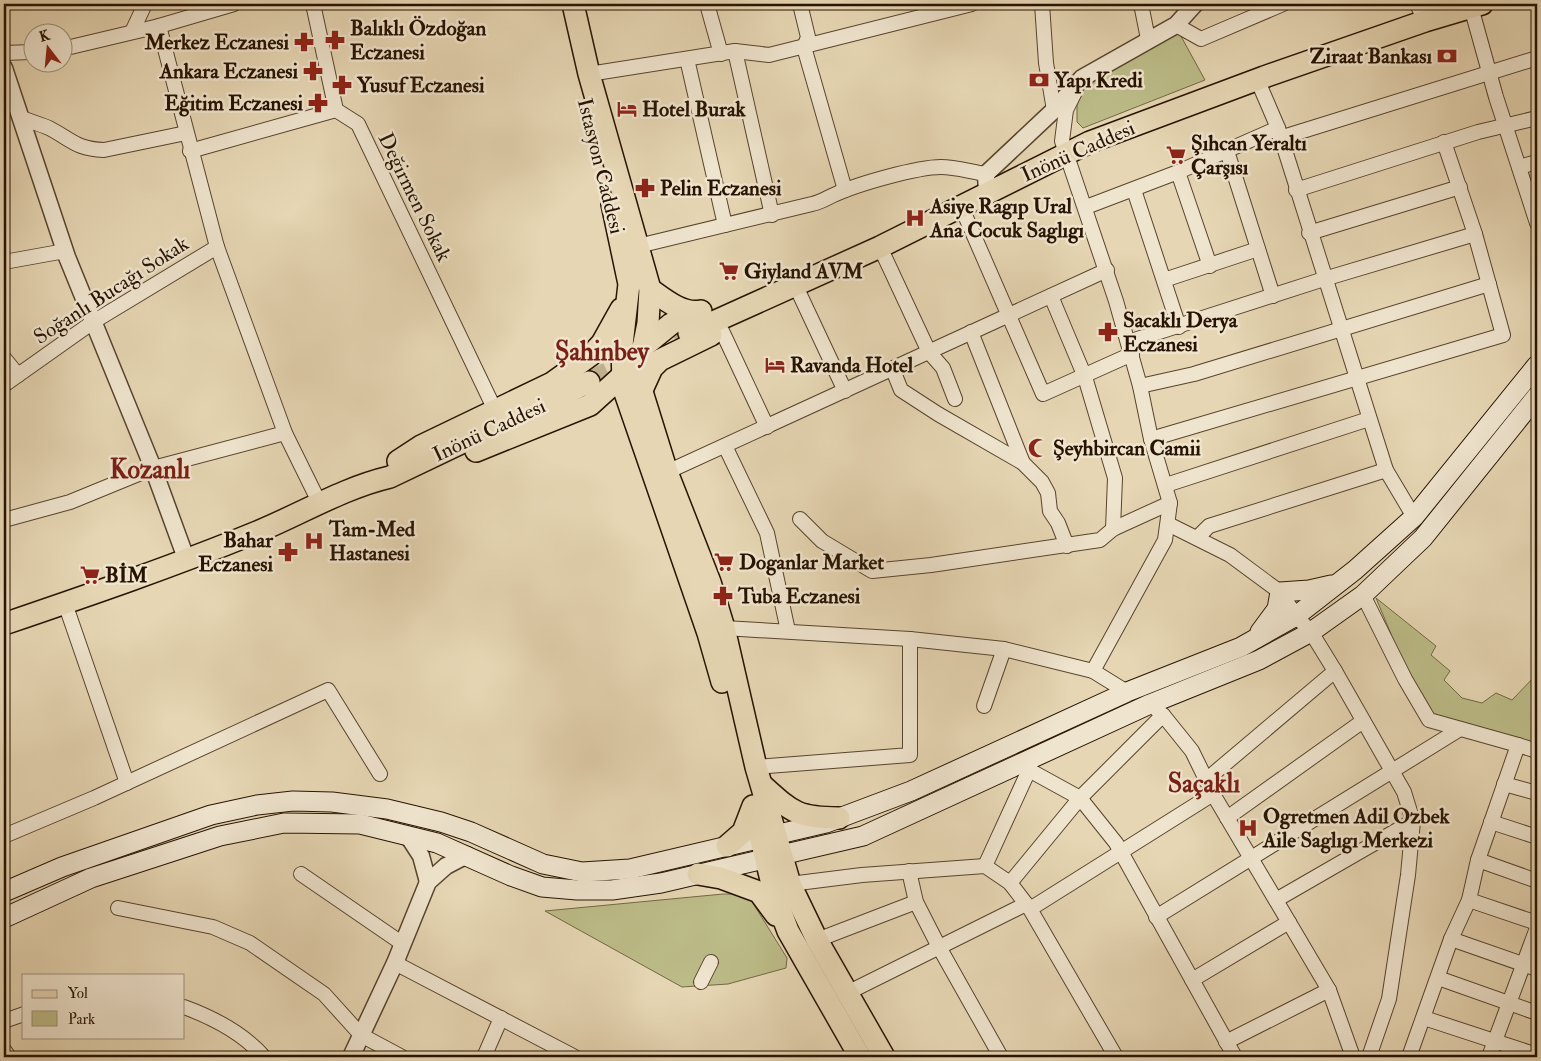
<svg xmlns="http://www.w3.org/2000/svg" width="1541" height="1061" font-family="'IM FELL Double Pica',serif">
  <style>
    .green { fill: #bcbc88; stroke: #726844 }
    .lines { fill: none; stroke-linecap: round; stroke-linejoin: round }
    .primary-tunnel { stroke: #c0af8f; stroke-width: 21; stroke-dasharray: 21 11; stroke-linecap: butt }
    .minor-casing { stroke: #57442e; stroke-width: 16 }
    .tertiary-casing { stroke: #57442e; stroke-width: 19 }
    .secondary-casing { stroke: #271301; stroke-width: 21 }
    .primary-casing { stroke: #271301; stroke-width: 24 }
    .minor { stroke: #efe4ce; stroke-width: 14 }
    .tertiary { stroke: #efe4ce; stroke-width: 16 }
    .secondary { stroke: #efe4ce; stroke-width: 19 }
    .primary { stroke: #e6d6b3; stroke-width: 21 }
    .labels { text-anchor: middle; stroke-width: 5; stroke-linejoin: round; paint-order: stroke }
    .poi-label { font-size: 21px; font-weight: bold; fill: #271301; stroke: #efe4ce; text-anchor: start }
    .street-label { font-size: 21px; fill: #271301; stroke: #efe4ce }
    .district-label { font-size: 26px; font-weight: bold; fill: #7a1f14; stroke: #efe4ce }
  </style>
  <rect width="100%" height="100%" fill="#e6d6b3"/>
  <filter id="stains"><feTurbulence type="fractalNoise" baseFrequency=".004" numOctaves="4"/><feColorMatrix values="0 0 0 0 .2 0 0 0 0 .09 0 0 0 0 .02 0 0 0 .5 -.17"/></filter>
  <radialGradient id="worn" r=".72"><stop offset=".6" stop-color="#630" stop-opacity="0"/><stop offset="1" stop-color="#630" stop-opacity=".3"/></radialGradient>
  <g class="green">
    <path d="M1177 29 1205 80 1083 128 1077 122V105L1084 88Z"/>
    <path d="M1376 598 1436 646 1431 655 1450 671 1444 680 1462 698 1482 703 1496 693 1512 700 1537 674V746L1432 714 1408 675Z"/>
    <path d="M723 894H736L751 900 787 958 786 968 728 984 682 987 545 911Z"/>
  </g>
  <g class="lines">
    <path class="primary-tunnel" d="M589 382 689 333"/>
    <defs>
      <g id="minor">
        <path d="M313 4 336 110 358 124 495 410"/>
        <path d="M707 4 721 54"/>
        <path d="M800 4 808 37 804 47 845 190"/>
        <path d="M1042 4 1046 63 1054 110"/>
        <path d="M1141 4 1148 39"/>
        <path d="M1417 4 1425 21"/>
        <path d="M1471 7 1496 97 1537 223"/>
        <path d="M1176 25 1201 39 1283 4"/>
        <path d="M159 26 217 247 285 433 320 504"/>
        <path d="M132 32 145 4"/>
        <path d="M62 49 159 26 234 4"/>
        <path d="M735 51 772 215"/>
        <path d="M4 53 32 52"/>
        <path d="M687 59 725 225"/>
        <path d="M589 74 735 51 769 55 972 4"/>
        <path d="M1257 79 1278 128 1386 470 1414 517"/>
        <path d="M1075 92 1066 110 1062 141 1116 301 1140 386 1151 439 1170 503 1165 540 1093 671"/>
        <path d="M22 118C31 122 40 124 49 128 72 140 76 149 104 150L186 133"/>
        <path d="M1280 138 1537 58"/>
        <path d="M190 151 336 110"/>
        <path d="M1227 151 1273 296"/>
        <path d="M1519 167 1537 162"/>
        <path d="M1178 172 1210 266"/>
        <path d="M1134 190 1179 327"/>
        <path d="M1296 190 1478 132 1537 118"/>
        <path d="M961 206 1043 394 1132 354"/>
        <path d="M1086 207 1178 172 1278 128"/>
        <path d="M1309 233 1460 187"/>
        <path d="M638 246 812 204C822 202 828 197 836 194 858 184 917 167 941 167 956 167 971 172 986 174"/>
        <path d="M880 247 929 352 943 368 955 399"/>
        <path d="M4 262 65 251"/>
        <path d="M1164 280 1258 249"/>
        <path d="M800 295 845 391"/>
        <path d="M1051 296 1085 377 1115 478 1113 529"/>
        <path d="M722 331 767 427"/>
        <path d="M971 332 1023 463"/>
        <path d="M1128 342 1324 279 1475 234"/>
        <path d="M4 358 18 375"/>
        <path d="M893 370 901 390 938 414 1023 463 1042 482 1048 493 1050 511 1058 523 1067 546"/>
        <path d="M4 385 93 322 217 247"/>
        <path d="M1140 386 1194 374 1489 284"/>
        <path d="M1151 439 1503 335 1475 234 1444 142"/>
        <path d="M725 446 767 533 788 631"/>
        <path d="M667 472 1107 270"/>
        <path d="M1166 485 1369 419"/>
        <path d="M800 519 822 541 872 571 931 565 1100 540 1113 529 1170 503"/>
        <path d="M4 520 70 502 153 468 285 433"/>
        <path d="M1168 524 1230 555 1280 592 1296 616 1311 632 1335 671 1404 792 1413 821 1408 875 1389 999 1369 1057"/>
        <path d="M1197 538 1209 526 1386 470"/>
        <path d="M1363 595 1405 679 1429 720 1518 745 1478 860 1469 900 1451 939 1409 1057"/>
        <path d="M68 612 127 783"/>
        <path d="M718 630 724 628 910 639 1004 649 1093 671 1127 692"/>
        <path d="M1150 704 1163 715 1192 751 1213 794 1329 990 1353 1057"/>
        <path d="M984 706 1004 649"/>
        <path d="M1518 745 1537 751"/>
        <path d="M1017 766 1029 770 1080 798 1116 843 1235 1057"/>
        <path d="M756 767 910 755V639"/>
        <path d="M1206 780 1335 671"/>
        <path d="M1504 784 1537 793"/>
        <path d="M1227 818 1363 721"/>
        <path d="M1491 822 1537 837"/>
        <path d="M4 836 94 798 328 690 380 774"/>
        <path d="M1478 860 1537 881"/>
        <path d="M985 866 1029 770"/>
        <path d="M909 871 916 902 939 947 1001 1057"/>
        <path d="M301 874 403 944"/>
        <path d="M1010 883 1080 798 1163 715"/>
        <path d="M790 884 862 875 985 866 1010 883 1030 909 1116 1057"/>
        <path d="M1276 900 1413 821"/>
        <path d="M1469 900 1537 923"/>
        <path d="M118 908 213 927 250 943 324 994 361 1035 402 1057"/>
        <path d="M1030 909 1213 794"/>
        <path d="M1156 917 1460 729"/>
        <path d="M1451 939 1537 969"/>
        <path d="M817 940 916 902"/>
        <path d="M395 963 575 1057"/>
        <path d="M1438 978 1537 1013"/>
        <path d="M1192 980 1289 922"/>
        <path d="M701 982 711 962"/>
        <path d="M847 993 1026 904"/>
        <path d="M184 1007C214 1018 243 1033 264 1057"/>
        <path d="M1424 1018 1537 1055"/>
        <path d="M4 1021 24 1014"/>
        <path d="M1226 1042 1329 990"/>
        <path d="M4 1050 9 1057"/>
        <path d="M484 1057 501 1018"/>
        <path d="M1489 1057 1537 928"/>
      </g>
      <g id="tertiary">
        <path d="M4 68 67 257 153 468 187 561"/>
        <path d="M987 193 986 174 1054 110 1082 78 1176 25 1195 4"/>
        <path d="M408 836 421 856 428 882"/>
        <path d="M351 1057 395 963 428 882 446 866 467 855"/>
      </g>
      <g id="secondary">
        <path d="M1260 632 1277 609 1280 592 1309 590 1331 585"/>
        <path d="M4 892 62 867 211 815 257 805 293 801 332 802 387 809 441 822 471 832 543 864 582 872 630 869 826 823 911 791 1127 692 1241 647 1296 616 1355 570 1414 517 1537 365"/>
        <path d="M4 918 91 878 220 836 284 823 360 824 437 843 511 876 542 887 577 890H612L661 883 863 836 1150 704 1259 660 1311 632 1363 595 1423 538 1537 396"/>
      </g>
      <g id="primary">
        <path d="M573 4 589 74 650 289 648 323 639 368V382L667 472 710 582 724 628 756 767 790 884 817 940 884 1057"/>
        <path d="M612 204 629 284 622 345 623 387 708 633 722 682"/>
        <path d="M650 289C664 299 683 315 701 311"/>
        <path d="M689 333 880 247 1090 142 1264 77 1425 21 1482 4"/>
        <path d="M642 390 652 368 660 360 711 335"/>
        <path d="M476 451 590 405 622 376 644 346 671 324 694 312"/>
        <path d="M398 461 421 446 552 383 591 355 602 343 621 309"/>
        <path d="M4 624C89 595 174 566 257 532 301 514 343 488 390 477L589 382"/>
        <path d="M762 785C792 812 797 818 839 818"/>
        <path d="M754 811 775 896 788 931 860 1057"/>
        <path d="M727 846 743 832 753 806"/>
        <path d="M698 874 721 878 759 892 776 915"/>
      </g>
    </defs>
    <use href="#minor" class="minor-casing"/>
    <use href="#tertiary" class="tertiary-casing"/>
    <use href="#secondary" class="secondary-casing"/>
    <use href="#primary" class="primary-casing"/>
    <use href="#minor" class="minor"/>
    <use href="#tertiary" class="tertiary"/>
    <use href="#secondary" class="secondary"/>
    <use href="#primary" class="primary"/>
  </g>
  <defs>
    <symbol id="pharmacy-bare" viewBox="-9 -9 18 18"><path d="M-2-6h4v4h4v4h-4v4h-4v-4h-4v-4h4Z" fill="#8f2418" stroke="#efe4ce" stroke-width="2.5" paint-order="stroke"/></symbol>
    <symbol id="bank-bare" viewBox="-9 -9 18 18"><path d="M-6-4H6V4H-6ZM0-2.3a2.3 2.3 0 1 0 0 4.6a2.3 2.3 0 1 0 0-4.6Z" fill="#8f2418" stroke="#efe4ce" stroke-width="2.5" paint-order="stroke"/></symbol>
    <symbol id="hotel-bare" viewBox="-9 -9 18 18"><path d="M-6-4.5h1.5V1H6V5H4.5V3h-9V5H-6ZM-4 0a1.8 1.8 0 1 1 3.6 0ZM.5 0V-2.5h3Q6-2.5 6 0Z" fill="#8f2418" stroke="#efe4ce" stroke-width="2.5" paint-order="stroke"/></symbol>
    <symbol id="supermarket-bare" viewBox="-9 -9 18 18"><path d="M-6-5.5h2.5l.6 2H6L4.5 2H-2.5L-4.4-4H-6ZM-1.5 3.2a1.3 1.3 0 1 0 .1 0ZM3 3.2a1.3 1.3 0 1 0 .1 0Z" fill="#8f2418" stroke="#efe4ce" stroke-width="2.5" paint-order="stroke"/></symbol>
    <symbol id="hospital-bare" viewBox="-9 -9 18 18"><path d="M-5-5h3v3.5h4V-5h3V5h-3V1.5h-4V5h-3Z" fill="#8f2418" stroke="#efe4ce" stroke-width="2.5" paint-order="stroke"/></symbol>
    <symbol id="mosque-bare" viewBox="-9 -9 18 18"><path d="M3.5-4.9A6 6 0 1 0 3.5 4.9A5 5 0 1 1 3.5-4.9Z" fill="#8f2418" stroke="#efe4ce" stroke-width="2.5" paint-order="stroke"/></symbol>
  </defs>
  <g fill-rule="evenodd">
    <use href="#pharmacy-bare" x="321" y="26" width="28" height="28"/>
    <use href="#pharmacy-bare" x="290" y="28" width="28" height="28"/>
    <use href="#bank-bare" x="1433" y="42" width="28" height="28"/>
    <use href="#pharmacy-bare" x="299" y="57" width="28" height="28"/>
    <use href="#bank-bare" x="1025" y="66" width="28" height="28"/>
    <use href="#pharmacy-bare" x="328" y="71" width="28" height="28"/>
    <use href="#pharmacy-bare" x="304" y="89" width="28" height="28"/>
    <use href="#hotel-bare" x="613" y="95" width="28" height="28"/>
    <use href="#supermarket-bare" x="1162" y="141" width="28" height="28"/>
    <use href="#pharmacy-bare" x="631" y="174" width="28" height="28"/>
    <use href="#hospital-bare" x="901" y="204" width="28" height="28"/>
    <use href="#supermarket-bare" x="715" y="257" width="28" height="28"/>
    <use href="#pharmacy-bare" x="1094" y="318" width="28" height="28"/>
    <use href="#hotel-bare" x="761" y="351" width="28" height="28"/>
    <use href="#mosque-bare" x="1024" y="434" width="28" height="28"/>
    <use href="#hospital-bare" x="300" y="527" width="28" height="28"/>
    <use href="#pharmacy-bare" x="274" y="538" width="28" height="28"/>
    <use href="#supermarket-bare" x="710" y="548" width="28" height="28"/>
    <use href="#supermarket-bare" x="76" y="561" width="28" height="28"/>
    <use href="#pharmacy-bare" x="709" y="582" width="28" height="28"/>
    <use href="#hospital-bare" x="1234" y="814" width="28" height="28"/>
  </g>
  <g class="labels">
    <g class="poi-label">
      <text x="350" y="35">Balıklı Özdoğan<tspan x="350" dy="24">Eczanesi</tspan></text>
      <text x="289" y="49" text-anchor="end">Merkez Eczanesi</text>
      <text x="1432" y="63" text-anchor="end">Ziraat Bankası</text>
      <text x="298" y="78" text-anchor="end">Ankara Eczanesi</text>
      <text x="1054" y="87">Yapı Kredi</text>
      <text x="357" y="92">Yusuf Eczanesi</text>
      <text x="303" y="110" text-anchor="end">Eğitim Eczanesi</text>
      <text x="642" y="116">Hotel Burak</text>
      <text x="1191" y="150">Şıhcan Yeraltı<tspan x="1191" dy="24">Çarşısı</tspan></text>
      <text x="660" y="195">Pelin Eczanesi</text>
      <text x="930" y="213">Asiye Ragıp Ural<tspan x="930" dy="24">Ana Cocuk Saglıgı</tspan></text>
      <text x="744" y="278">Giyland AVM</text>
      <text x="1123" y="327">Sacaklı Derya<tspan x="1123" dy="24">Eczanesi</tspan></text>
      <text x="790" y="372">Ravanda Hotel</text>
      <text x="1053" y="455">Şeyhbircan Camii</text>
      <text x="329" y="536">Tam-Med<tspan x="329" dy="24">Hastanesi</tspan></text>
      <text x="273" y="547" text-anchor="end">Bahar<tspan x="273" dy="24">Eczanesi</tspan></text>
      <text x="739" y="569">Doganlar Market</text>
      <text x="105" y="582">BİM</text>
      <text x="738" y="603">Tuba Eczanesi</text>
      <text x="1263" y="823">Ogretmen Adil Ozbek<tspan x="1263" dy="24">Aile Saglıgı Merkezi</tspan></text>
    </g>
    <g class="street-label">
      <text transform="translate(1078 151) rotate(-24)" y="7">Inönü Caddesi</text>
      <text transform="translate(601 166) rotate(76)" y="7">Istasyon Caddesi</text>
      <text transform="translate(415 197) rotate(64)" y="7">Değirmen Sokak</text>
      <text transform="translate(111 290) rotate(-33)" y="7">Soğanlı Bucağı Sokak</text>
      <text transform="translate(489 430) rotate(-25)" y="7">Inönü Caddesi</text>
    </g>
    <g class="district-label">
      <text x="602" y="360">Şahinbey</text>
      <text x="150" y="478">Kozanlı</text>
      <text x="1204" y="792">Saçaklı</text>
    </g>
  </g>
  <rect width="1541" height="1061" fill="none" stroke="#e6d6b3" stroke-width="20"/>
  <rect x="5" y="5" width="1531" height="1051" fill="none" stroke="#271301" stroke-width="2.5"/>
  <rect x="10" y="10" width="1521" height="1041" fill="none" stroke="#271301"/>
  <rect x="22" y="974" width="162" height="65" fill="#efe4ce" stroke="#9f907c"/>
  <rect x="32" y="990" width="25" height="8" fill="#e6d6b3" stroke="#9f907c"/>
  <text x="68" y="998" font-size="15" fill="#271301">Yol</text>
  <rect x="32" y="1011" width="25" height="15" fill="#bcbc88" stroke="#9f907c"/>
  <text x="68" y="1024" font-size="15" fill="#271301">Park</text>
  <g transform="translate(48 48) rotate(344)"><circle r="24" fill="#efe4ce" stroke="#9f907c"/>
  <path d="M0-4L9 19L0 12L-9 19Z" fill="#8f2418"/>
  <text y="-8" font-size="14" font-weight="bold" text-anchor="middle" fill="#271301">K</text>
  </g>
  <rect width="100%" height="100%" filter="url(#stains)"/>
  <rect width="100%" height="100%" fill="url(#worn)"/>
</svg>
